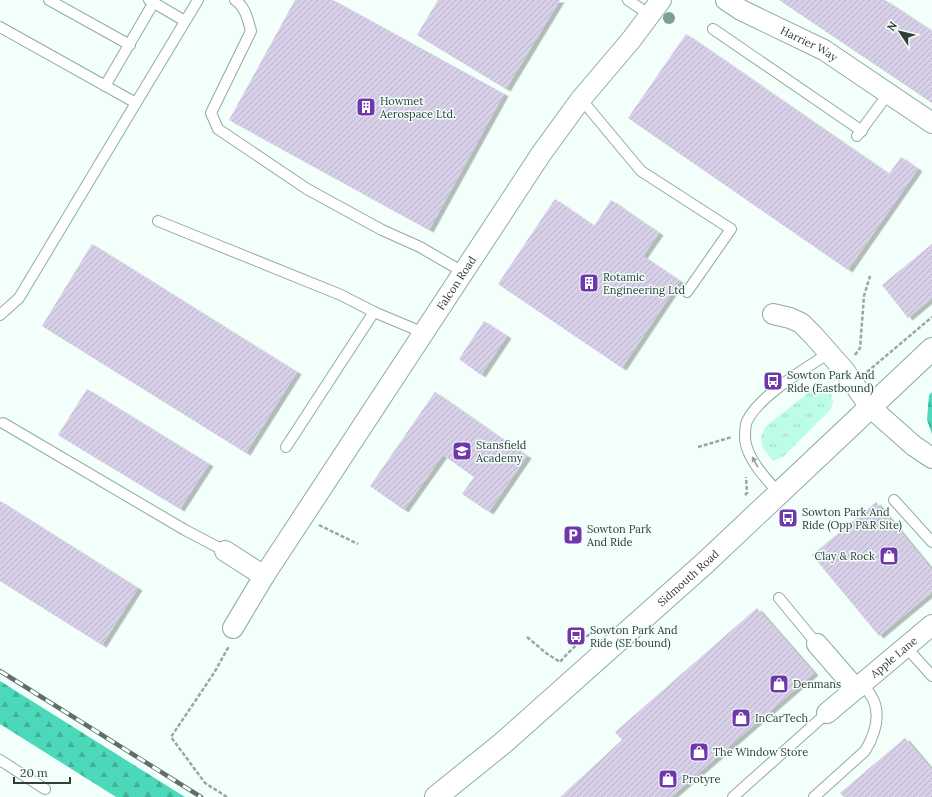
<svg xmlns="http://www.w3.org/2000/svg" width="932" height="797" font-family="Lora,serif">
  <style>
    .grass { fill: url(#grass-tufts) }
    .forest { fill: url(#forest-firs) }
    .building { fill: url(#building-hatch); filter: url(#shadow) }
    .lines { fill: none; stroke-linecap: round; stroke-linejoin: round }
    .service-casing { stroke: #8faca3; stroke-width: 12 }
    .minor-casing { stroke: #8faca3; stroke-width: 22 }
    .tertiary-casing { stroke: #8faca3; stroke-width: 24 }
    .path { stroke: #9aa7a2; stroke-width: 2.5; stroke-dasharray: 4 2; stroke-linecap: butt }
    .service { stroke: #fff; stroke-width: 10 }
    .minor { stroke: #fff; stroke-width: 20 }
    .tertiary { stroke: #fff; stroke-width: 22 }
    .rail-casing { stroke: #616d69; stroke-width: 4.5 }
    .rail { stroke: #f2fffa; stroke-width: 3; stroke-dasharray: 9; stroke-linecap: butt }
    .tree { fill: #7ba096 }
    .oneway { fill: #989e9c }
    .labels { text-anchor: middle; stroke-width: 3; stroke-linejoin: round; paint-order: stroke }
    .street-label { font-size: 11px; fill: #313d39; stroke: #f2fffa }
    .poi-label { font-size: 11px; fill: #313d39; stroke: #f2fffa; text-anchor: start }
  </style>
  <defs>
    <pattern id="grass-tufts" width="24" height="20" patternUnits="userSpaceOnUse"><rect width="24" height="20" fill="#befcea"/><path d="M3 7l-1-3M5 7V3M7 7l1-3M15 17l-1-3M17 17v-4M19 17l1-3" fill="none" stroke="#a4d9c9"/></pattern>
    <pattern id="forest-firs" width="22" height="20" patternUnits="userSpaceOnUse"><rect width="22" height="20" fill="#4cd9b9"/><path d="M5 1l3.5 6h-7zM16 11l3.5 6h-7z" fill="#40b197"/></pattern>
    <pattern id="building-hatch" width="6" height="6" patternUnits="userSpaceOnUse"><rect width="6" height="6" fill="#d8cfe8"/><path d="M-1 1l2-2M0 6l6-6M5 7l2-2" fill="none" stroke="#bab3c8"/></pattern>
    <filter id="shadow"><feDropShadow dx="4.5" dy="2.5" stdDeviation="0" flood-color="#0004"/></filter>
  </defs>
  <rect width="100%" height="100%" fill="#f2fffa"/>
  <path class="grass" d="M814 388 830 392 833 401 831 409 784 456 773 461 763 448 761 437 765 427Z"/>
  <g class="forest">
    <path d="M932 392V434L927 420 929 395Z"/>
    <path d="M0 681 185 797H116L0 724Z"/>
  </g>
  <g class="building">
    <path d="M295 0H333L504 94 429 230 229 120Z"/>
    <path d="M438 0H560L506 89 417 35Z"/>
    <path d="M779 0H885L932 31V103Z"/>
    <path d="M686 34 889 174 901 157 918 169 848 270 628 118Z"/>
    <path d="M555 199 594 226 611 200 659 233 643 256 680 281 622 368 498 284Z"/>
    <path d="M92 244 297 372 246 453 42 326Z"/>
    <path d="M932 244V298L908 318 882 285Z"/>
    <path d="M484 321 507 336 481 375 459 359Z"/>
    <path d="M87 389 209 464 180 509 58 435Z"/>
    <path d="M435 392 527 456 489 512 462 494 474 477 443 455 404 510 370 486Z"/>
    <path d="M0 501 138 588 102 645 0 581Z"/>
    <path d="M876 502 932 570V592L879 636 812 555Z"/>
    <path d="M757 608 814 673 671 797H560L622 740 615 732Z"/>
    <path d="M905 738 932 770V797H844L840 793Z"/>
  </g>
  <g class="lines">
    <defs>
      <g id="service">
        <path d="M49 0 130 45"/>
        <path d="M149 0 185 21"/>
        <path d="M235 0C245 6 248 20 251 31L211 113 218 129 307 189 382 230 420 247 463 272"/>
        <path d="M628 0 650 15"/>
        <path d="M0 27 136 103 19 298 0 315"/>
        <path d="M713 29 862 131"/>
        <path d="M105 86 154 2"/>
        <path d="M581 99 641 171 731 229 687 292"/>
        <path d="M136 103 198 0"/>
        <path d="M857 136 888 94"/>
        <path d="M158 221 341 295 374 312 424 333"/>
        <path d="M3 423 185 530 225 551"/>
        <path d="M286 447 374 312"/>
        <path d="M779 493C766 479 747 459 745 439 745 434 745 425 747 421 759 396 805 369 829 353"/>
        <path d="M894 500 932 542"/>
        <path d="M779 598 817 644"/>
        <path d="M906 647 932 676"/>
        <path d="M0 760 45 789"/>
        <path d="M733 797 827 713"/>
        <path d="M814 797 865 751C874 736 881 716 873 699 870 694 866 688 863 683"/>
      </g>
      <g id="minor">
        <path id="s1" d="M726 0 741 10 824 50 932 123"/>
        <path d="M773 314 790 318 801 323 813 335 844 370 870 407 914 446 932 458"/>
        <path d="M225 551 264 576"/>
        <path id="s2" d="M233 628 264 576 541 154 581 99 631 40 661 0"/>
        <path d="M817 644 856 689"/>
        <path id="s3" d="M827 713 932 625"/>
      </g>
      <g id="tertiary">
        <path id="s4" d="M436 797 503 743 705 563 932 349"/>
      </g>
    </defs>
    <use href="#service" class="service-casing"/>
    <use href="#minor" class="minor-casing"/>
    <use href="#tertiary" class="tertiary-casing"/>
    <g class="path">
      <path d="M855 355 860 348 864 296 870 276"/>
      <path d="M867 372 932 317"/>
      <path d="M698 447 732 437"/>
      <path d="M745 495 747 493 746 477"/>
      <path d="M319 525 358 544"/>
      <path d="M527 637 546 653 560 662C571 649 584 637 599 628"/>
      <path d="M227 797 205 783 171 737 214 673 229 646"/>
    </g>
    <use href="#service" class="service"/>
    <use href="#minor" class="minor"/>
    <use href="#tertiary" class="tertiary"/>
    <defs>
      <path id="rail" d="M0 671 201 797"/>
    </defs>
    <use href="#rail" class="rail-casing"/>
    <use href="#rail" class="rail"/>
  </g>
  <circle class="tree" cx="669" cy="18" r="6"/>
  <defs><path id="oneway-solid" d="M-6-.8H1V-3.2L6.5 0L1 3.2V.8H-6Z"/></defs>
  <use class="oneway" href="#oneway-solid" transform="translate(755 462) rotate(-119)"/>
  <defs>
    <symbol id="building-square" viewBox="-11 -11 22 22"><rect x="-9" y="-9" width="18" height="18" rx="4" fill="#7036ac" stroke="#f2fffa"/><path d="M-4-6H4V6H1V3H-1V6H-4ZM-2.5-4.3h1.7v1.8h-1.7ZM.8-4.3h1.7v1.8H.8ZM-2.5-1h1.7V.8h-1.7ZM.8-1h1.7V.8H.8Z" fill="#fff"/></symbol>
    <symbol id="bus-square" viewBox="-11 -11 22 22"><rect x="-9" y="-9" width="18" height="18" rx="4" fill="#7036ac" stroke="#f2fffa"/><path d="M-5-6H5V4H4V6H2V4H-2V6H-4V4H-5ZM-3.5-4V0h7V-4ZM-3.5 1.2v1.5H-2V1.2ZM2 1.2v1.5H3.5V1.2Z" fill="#fff"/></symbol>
    <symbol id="school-square" viewBox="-11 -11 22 22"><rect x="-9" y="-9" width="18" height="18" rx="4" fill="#7036ac" stroke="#f2fffa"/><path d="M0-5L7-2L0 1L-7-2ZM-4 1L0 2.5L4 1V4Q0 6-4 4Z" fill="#fff"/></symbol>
    <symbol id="parking-square" viewBox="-11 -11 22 22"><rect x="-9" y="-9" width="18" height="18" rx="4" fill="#7036ac" stroke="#f2fffa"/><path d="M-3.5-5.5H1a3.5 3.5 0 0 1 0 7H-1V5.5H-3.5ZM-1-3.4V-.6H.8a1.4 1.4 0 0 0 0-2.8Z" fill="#fff"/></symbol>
    <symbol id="shop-square" viewBox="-11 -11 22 22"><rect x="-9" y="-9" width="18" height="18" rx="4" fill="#7036ac" stroke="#f2fffa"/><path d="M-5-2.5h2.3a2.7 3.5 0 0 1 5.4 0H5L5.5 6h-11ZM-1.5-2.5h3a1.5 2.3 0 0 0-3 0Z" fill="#fff"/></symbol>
  </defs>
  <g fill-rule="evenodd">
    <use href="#building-square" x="355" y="96" width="22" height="22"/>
    <use href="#building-square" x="578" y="272" width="22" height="22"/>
    <use href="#bus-square" x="762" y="370" width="22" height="22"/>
    <use href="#school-square" x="451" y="440" width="22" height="22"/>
    <use href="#bus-square" x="777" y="507" width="22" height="22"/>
    <use href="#parking-square" x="562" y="524" width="22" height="22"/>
    <use href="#shop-square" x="878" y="545" width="22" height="22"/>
    <use href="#bus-square" x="565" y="625" width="22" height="22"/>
    <use href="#shop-square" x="768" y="673" width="22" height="22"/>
    <use href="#shop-square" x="730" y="707" width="22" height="22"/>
    <use href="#shop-square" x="688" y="741" width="22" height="22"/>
    <use href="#shop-square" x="657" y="768" width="22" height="22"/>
  </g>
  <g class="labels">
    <g class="street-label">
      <text dy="4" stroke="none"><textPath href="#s1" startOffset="94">Harrier Way</textPath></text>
      <text dy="4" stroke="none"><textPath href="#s2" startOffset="411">Falcon Road</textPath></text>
      <text dy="4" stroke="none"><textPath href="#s4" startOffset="334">Sidmouth Road</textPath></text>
      <text dy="4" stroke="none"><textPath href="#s3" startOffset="87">Apple Lane</textPath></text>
    </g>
    <g class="poi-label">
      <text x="380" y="105">Howmet<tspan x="380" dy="13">Aerospace Ltd.</tspan></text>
      <text x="603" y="281">Rotamic<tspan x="603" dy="13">Engineering Ltd</tspan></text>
      <text x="787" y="379">Sowton Park And<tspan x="787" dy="13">Ride (Eastbound)</tspan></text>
      <text x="476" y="449">Stansfield<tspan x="476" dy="13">Academy</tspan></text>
      <text x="802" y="516">Sowton Park And<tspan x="802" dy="13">Ride (Opp P&amp;R Site)</tspan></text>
      <text x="587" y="533">Sowton Park<tspan x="587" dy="13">And Ride</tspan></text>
      <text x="875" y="560" text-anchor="end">Clay &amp; Rock</text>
      <text x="590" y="634">Sowton Park And<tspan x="590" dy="13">Ride (SE bound)</tspan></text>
      <text x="793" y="688">Denmans</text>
      <text x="755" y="722">InCarTech</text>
      <text x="713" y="756">The Window Store</text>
      <text x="682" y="783">Protyre</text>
    </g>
  </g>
  <g transform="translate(900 32) rotate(305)" stroke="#f2fffa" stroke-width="3" paint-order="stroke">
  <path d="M0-3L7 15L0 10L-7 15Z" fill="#313d39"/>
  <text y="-6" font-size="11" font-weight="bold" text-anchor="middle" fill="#313d39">N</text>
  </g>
  <path d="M14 777v6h56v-6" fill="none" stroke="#313d39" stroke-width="2"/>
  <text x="20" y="777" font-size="12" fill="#313d39" stroke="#f2fffa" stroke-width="3" paint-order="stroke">20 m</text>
</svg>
